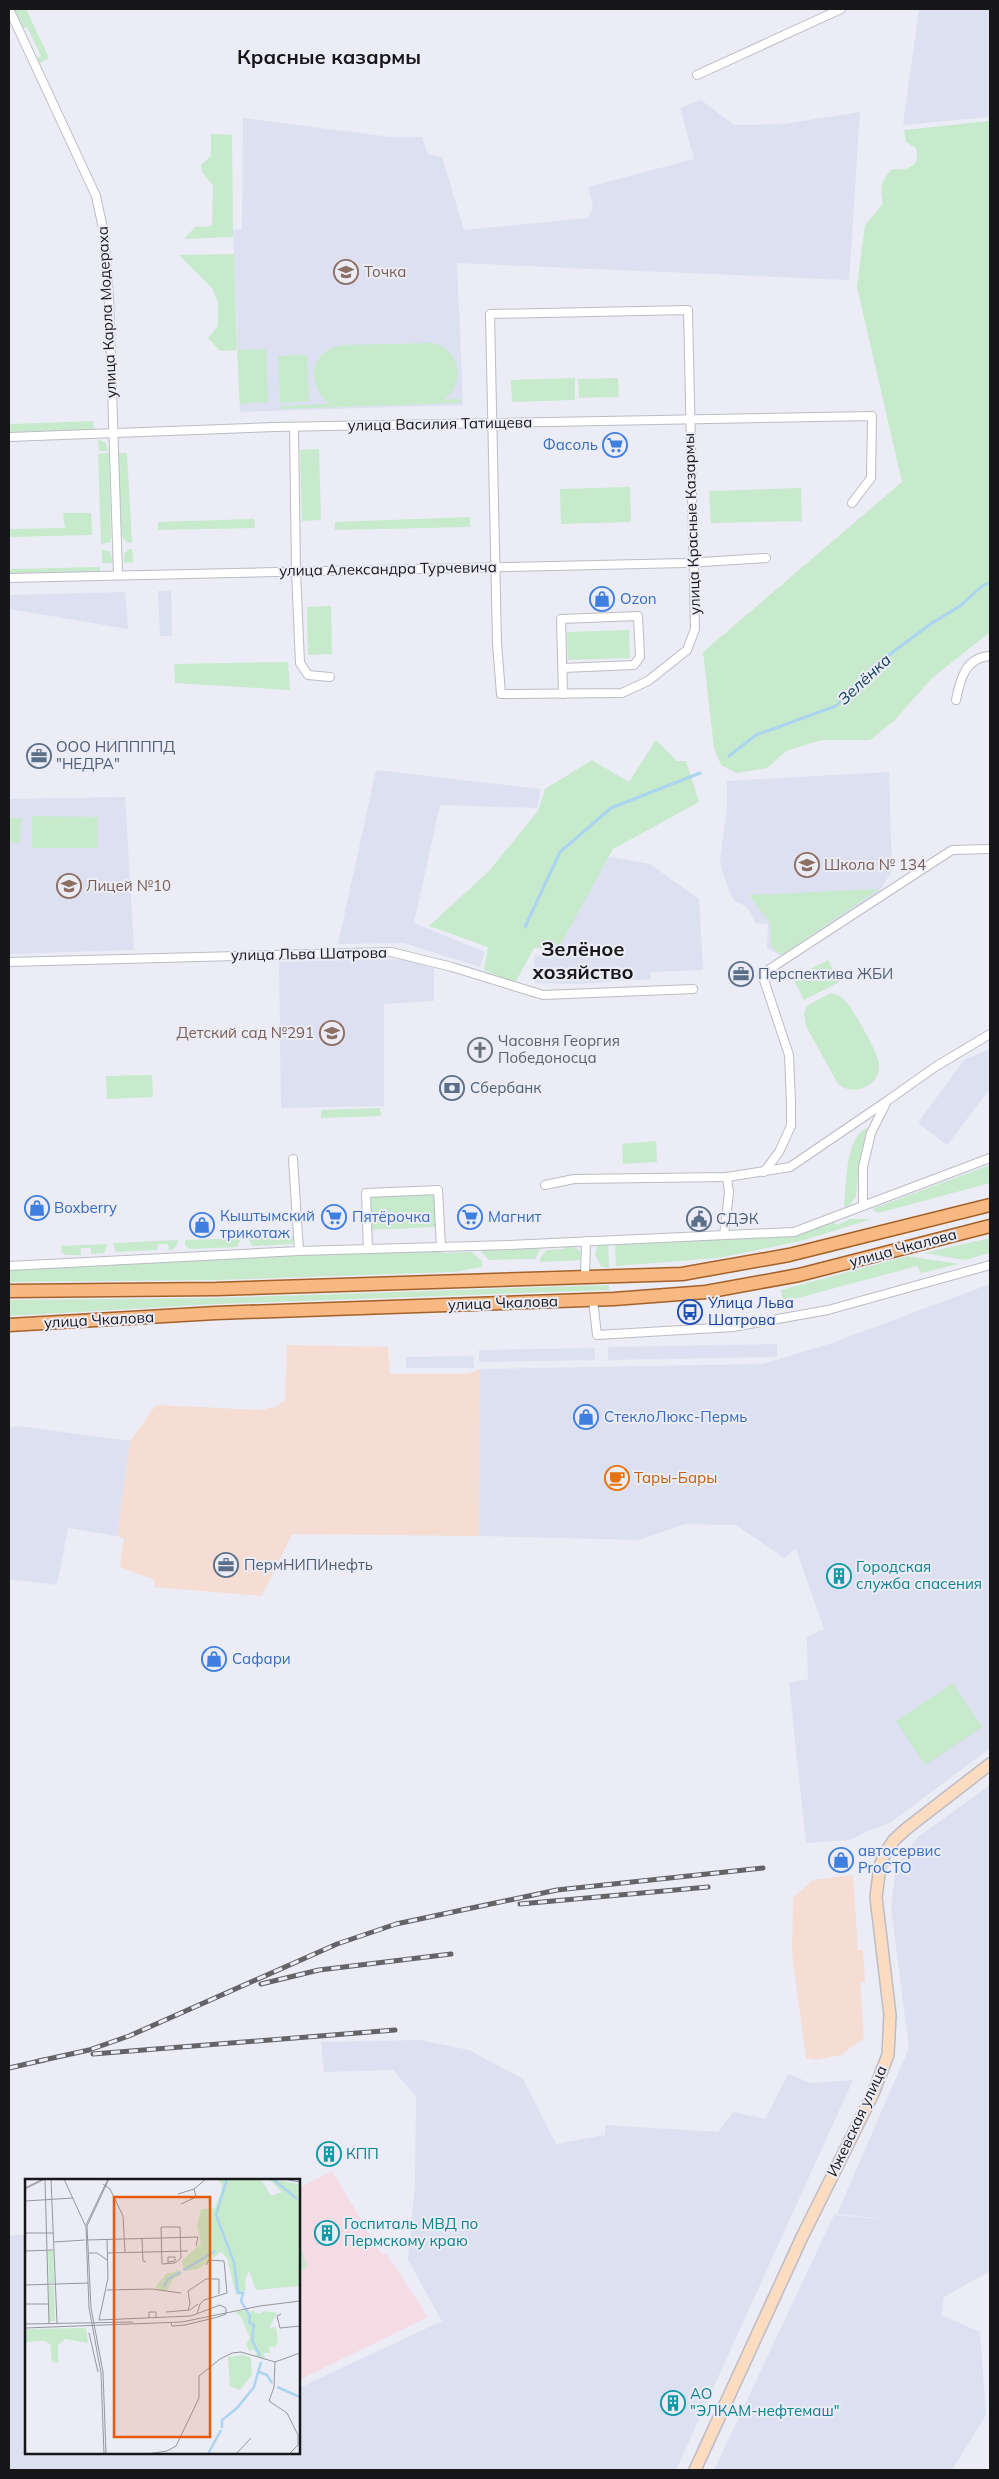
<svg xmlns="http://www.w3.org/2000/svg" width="999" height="2479" font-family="Mulish,sans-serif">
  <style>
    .commercial { fill: #f5ddd3 }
    .built { fill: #dde0f0 }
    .medical { fill: #f5dbe3 }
    .green { fill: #c7eacc }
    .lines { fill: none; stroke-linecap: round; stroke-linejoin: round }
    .stream { stroke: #abd4f1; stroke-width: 3 }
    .street-casing { stroke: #bbbcc5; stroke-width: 10 }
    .secondary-casing { stroke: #bbbcc5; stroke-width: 14 }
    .primary-casing { stroke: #a56128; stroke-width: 15 }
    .street { stroke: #fff; stroke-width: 8 }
    .secondary { stroke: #fbdcc1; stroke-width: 11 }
    .primary { stroke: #f7b882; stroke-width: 12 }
    .rail-casing { stroke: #636368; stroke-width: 5 }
    .rail { stroke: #ebecf5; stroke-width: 3; stroke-dasharray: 9; stroke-linecap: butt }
    .labels { text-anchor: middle; stroke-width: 4; stroke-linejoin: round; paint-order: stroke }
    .education-label { font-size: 15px; fill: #785e54; stroke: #ebecf5; text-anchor: start }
    .street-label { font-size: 15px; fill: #17171a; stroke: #ebecf5 }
    .shop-label { font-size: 15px; fill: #366cbe; stroke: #ebecf5; text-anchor: start }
    .service-label { font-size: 15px; fill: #4e5e75; stroke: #ebecf5; text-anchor: start }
    .worship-label { font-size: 15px; fill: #5b616d; stroke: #ebecf5; text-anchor: start }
    .transit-label { font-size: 15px; fill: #164399; stroke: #ebecf5; text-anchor: start }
    .food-label { font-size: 15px; fill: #c56008; stroke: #ebecf5; text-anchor: start }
    .culture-label { font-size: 15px; fill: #0d838f; stroke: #ebecf5; text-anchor: start }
    .water-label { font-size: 16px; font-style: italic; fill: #0d405d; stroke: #ebecf5 }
    .district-label { font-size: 20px; font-weight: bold; fill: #17171a; stroke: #ebecf5 }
    .inset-river { fill: none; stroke: #abd4f1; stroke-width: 2.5 }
    .inset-road { fill: none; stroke: #96979d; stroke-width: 1 }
    .view { fill: #e8590c; fill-opacity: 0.15; stroke: #e8590c; stroke-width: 2.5 }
    .inset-edge { fill: none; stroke: #17171a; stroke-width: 2.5 }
  </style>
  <rect width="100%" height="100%" fill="#ebecf5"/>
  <g class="commercial">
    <path d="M287 1345 388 1347 390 1374H468L480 1369 479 1536 292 1534 262 1596 154 1587 155 1580 120 1567 124 1538 117 1536 130 1441 156 1405 262 1410 277 1406 285 1400Z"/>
    <path d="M853 1875 858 1950H863L865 1982 860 1983 864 2038 841 2055 816 2060 806 2058 792 1952 793 1898 813 1880Z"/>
  </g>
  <g class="built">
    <path d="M919 9H990V117L903 125Z"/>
    <path d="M701 100 734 125 784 124 860 112 849 280 457 263 463 405 240 412 233 230 242 229 243 118 391 137H422L428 154 442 157 464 230 588 218 593 208 588 187 694 159 680 108Z"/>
    <path d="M158 591H171L172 636H160Z"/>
    <path d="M125 592 128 629 9 609V595Z"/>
    <path d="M376 770 541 789 537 808 440 805 414 923 485 952 480 967 404 943 338 944Z"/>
    <path d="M889 772 892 871 878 893 782 956 767 948 768 924 756 923 747 907 733 900 722 871 720 859 727 808V781Z"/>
    <path d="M125 797 134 950 9 954V799Z"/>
    <path d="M612 857 650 864 699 899 703 970 651 972V979L579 984 535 983 534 956 542 955 591 864Z"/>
    <path d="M374 959 407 960 434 968V1001L384 1004V1106L281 1108 279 962Z"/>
    <path d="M990 1049V1089L947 1145 918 1123 964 1060Z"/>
    <path d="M990 1284V1748L890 1823 870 1830 850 1840 806 1843 789 1683 808 1679 807 1637 824 1629 796 1549 784 1558 736 1525 685 1524 639 1540 479 1536 480 1369 763 1364 832 1343Z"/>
    <path d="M777 1344V1357L608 1360V1347Z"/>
    <path d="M595 1348V1360L479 1362V1350Z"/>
    <path d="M474 1356V1368H406V1357Z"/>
    <path d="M18 1426 130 1441 117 1536 68 1528 57 1585 9 1579V1428Z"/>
    <path d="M990 1785V2271L944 2297 941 2315 980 2332 986 2415 952 2470H714L834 2215 905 2221 837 2214 909 2048 891 1908 896 1865 918 1837Z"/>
    <path d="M420 2040 469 2050 523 2079 556 2144 605 2135V2125L718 2132 733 2112 765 2119 788 2074 811 2083 853 2080 676 2470H9V2236L26 2234V2453H299V2388L442 2321 408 2260 415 2184 416 2096 393 2070 324 2072 321 2042Z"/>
  </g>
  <path class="medical" d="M332 2171 382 2255 386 2253 428 2317 299 2380V2188Z"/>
  <g class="green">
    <path d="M14 9H26L49 58 40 63 37 58 41 56 27 27 23 28Z"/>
    <path d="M990 121V632L932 678 895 720 870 740H823L811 743 786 751 767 768 736 773 721 765 714 748 703 652 902 482 857 287 865 225 883 204C880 189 880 181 892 169 907 171 921 167 916 148L906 142 904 130Z"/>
    <path d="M211 134 232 135 233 237 184 239 195 227 212 226 213 185 202 172 201 165 211 156Z"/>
    <path d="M234 254 237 350 266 349 268 402 240 404 237 350 220 351 208 338 218 326V302L212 288 179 255Z"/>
    <path d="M433 343C461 351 466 382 444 400L461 399V403L281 409V406L330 404C305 385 309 350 343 345Z"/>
    <path d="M307 355 309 401 280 403 278 356Z"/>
    <path d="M575 378V400L512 402 511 380Z"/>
    <path d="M618 378 619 397 579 398 578 379Z"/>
    <path d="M93 421 94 429 9 432V424Z"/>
    <path d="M98 439 106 443 108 451H99Z"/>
    <path d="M319 449 321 520 302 521 300 450Z"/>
    <path d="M109 453 111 537 110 542 101 544 98 454Z"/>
    <path d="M118 453H127L132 543 126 542 122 536Z"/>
    <path d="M630 487 631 522 561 524 560 489Z"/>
    <path d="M801 488 802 521 711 523 709 491Z"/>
    <path d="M63 513H91L92 535 9 537V529L65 528Z"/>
    <path d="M470 517V527L335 530V522Z"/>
    <path d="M254 519 255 528 158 530V522Z"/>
    <path d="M129 549H132L133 562 124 563V554Z"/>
    <path d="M102 550 110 551 113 563H102Z"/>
    <path d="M100 567V573L9 576V569Z"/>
    <path d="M331 606 332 654 308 655 307 607Z"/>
    <path d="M629 630 630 658 568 660 567 632Z"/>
    <path d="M288 662 290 690 175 683 174 664Z"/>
    <path d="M656 740 677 761H686L699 802 613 849 558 949 534 948 515 983 484 970 488 947 429 926 489 871 538 811 545 789 592 760 629 782Z"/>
    <path d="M32 816 98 817V848H32Z"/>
    <path d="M9 818H21L20 843H9Z"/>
    <path d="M879 889 782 955 771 947 770 923 749 895Z"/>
    <path d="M828 960 839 982 804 1000 793 978Z"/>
    <path d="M830 993C836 994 839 995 844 999 853 1009 878 1052 879 1064 881 1086 853 1097 838 1084L806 1026 804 1013 807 1006Z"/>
    <path d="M152 1075 153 1097 107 1099 106 1076Z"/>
    <path d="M380 1108 381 1116 321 1118V1110Z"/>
    <path d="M867 1128 858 1173 856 1197 846 1209 844 1204C847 1183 845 1137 867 1128Z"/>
    <path d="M656 1141 657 1162 623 1164 622 1144Z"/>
    <path d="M990 1165V1183L878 1213 872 1209Z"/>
    <path d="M435 1193 436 1227 370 1230 369 1195Z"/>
    <path d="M849 1219H872L801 1241 718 1258 616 1266 615 1243 783 1237 834 1222 838 1225Z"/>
    <path d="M295 1236 292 1244 255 1246H252L248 1238Z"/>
    <path d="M241 1238 237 1247 190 1249 185 1245V1240Z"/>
    <path d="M990 1238V1253L965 1260 924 1253Z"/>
    <path d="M178 1240 177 1245 172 1250H169L168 1244H158L157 1250 116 1252 113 1243Z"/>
    <path d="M608 1243 609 1268 601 1266 595 1255 597 1247Z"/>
    <path d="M108 1244 104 1253 91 1254V1248H81V1255H66L61 1252V1246Z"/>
    <path d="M570 1244 580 1251V1260L540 1262V1258L547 1250 564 1249V1245Z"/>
    <path d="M542 1246 535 1259 489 1260 477 1247Z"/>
    <path d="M442 1249V1253L472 1252 482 1261V1267L454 1272 216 1280 9 1282V1268L198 1258Z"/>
    <path d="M908 1256 959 1264 921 1273 917 1266 783 1302 781 1290Z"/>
    <path d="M609 1285V1290L216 1304 10 1316V1300L216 1298Z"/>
    <path d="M953 1683 982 1727 925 1765 896 1721Z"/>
    <path d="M299 2240 307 2267 299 2273Z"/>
  </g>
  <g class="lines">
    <g class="stream">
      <path d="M729 756 756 735 836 706 874 666 932 623 960 606 982 586 990 582"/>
      <path d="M525 927 560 852 611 808 700 773"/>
    </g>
    <defs>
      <g id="street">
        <path d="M9 9 96 196 104 233 109 297 118 574"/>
        <path d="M697 75 841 9"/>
        <path d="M688 310 695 629 687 650 648 681 622 693 501 694 497 643 490 314Z"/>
        <path d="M294 427 296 571 300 663 308 675 330 677"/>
        <path d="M9 437 275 427 872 416 871 478 852 503"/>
        <path d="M9 578 686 563 766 558"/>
        <path d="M563 668 634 665 640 657 638 616 561 619 563 694"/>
        <path d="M956 700C960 679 966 657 990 656"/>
        <path d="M9 962 391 952 452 967 543 995 693 989"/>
        <path d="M293 1159 299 1251"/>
        <path d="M764 1172 779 1152 791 1126V1103L789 1055 762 974 952 850 990 849"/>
        <path d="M545 1185 574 1179 727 1177 790 1167 887 1101"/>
        <path d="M863 1206V1167L871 1133 887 1101 935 1067 990 1034"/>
        <path d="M724 1235 729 1193 727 1177"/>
        <path d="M368 1249 366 1193 438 1190 441 1247"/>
        <path d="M9 1266 299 1251 509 1245 794 1232 990 1158"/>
        <path d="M585 1277 586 1241"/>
        <path d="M593 1300 597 1335 733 1327 828 1310 990 1265"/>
      </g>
      <path id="secondary" d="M695 2470 802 2237 872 2096 888 2055 890 2015 876 1897 880 1866 885 1853 894 1840 906 1829 990 1764"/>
      <g id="primary">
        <path d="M9 1291 216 1289 682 1274 789 1255 990 1205"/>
        <path d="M9 1325 216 1313 614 1299 706 1292 799 1275 990 1226"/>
      </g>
    </defs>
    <use href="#street" class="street-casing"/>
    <use href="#secondary" class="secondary-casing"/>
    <use href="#primary" class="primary-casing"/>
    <use href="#street" class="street"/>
    <use href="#secondary" class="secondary"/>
    <use href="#primary" class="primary"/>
    <defs>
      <g id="rail">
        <path d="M520 1904 708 1887"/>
        <path d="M261 1984 319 1970 451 1954"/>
        <path d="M93 2054 395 2030"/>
        <path d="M39 2061 89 2050 129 2036 337 1944 396 1924 557 1890 763 1868"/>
        <path d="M9 2068 44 2060"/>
      </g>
    </defs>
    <use href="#rail" class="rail-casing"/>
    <use href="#rail" class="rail"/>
  </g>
  <defs>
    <symbol id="school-ring" viewBox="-11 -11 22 22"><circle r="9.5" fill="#ebecf5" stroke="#8d6e63" stroke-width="1.5"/><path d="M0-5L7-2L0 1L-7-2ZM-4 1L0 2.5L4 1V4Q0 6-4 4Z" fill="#8d6e63"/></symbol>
    <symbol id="supermarket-ring" viewBox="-11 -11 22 22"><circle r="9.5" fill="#ebecf5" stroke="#3f7fe0" stroke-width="1.5"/><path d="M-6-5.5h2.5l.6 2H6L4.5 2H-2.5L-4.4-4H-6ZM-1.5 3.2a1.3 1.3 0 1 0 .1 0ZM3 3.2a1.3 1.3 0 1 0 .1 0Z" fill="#3f7fe0"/></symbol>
    <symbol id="shop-ring" viewBox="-11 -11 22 22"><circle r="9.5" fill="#ebecf5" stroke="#3f7fe0" stroke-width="1.5"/><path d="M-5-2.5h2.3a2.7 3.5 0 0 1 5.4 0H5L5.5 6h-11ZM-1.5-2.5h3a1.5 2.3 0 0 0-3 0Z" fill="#3f7fe0"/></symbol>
    <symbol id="office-ring" viewBox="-11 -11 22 22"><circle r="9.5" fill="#ebecf5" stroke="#5c6f8a" stroke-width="1.5"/><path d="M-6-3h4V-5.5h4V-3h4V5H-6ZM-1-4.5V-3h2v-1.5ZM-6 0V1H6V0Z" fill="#5c6f8a"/></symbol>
    <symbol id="church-ring" viewBox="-11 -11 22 22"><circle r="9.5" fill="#ebecf5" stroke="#6b7280" stroke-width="1.5"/><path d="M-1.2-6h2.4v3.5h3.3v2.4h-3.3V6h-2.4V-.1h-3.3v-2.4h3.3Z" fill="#6b7280"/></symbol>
    <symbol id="bank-ring" viewBox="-11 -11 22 22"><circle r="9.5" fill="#ebecf5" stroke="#5c6f8a" stroke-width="1.5"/><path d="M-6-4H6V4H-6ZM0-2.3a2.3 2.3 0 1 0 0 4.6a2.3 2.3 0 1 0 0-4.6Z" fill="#5c6f8a"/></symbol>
    <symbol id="civic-ring" viewBox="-11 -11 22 22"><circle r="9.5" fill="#ebecf5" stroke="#5c6f8a" stroke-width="1.5"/><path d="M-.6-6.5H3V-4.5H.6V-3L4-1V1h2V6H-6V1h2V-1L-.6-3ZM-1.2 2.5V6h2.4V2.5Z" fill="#5c6f8a"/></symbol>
    <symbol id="bus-ring" viewBox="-11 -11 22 22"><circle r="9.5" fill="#ebecf5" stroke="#1a4fb4" stroke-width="1.5"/><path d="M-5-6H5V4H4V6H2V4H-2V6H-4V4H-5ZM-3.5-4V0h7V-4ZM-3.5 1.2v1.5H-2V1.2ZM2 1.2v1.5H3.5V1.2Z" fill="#1a4fb4"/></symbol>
    <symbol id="cafe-ring" viewBox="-11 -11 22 22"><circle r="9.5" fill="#ebecf5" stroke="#e8710a" stroke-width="1.5"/><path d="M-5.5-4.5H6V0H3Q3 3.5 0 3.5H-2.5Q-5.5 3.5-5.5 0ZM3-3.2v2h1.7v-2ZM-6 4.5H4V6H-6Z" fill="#e8710a"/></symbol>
    <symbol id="building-ring" viewBox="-11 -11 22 22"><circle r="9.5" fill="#ebecf5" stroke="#0f9aa8" stroke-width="1.5"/><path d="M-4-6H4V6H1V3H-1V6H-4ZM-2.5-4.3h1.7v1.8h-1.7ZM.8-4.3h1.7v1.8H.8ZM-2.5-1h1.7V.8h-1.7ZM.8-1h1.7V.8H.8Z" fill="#0f9aa8"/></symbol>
  </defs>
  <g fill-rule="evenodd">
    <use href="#school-ring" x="332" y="258" width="28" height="28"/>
    <use href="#supermarket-ring" x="601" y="431" width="28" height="28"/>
    <use href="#shop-ring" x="588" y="585" width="28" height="28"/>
    <use href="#office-ring" x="25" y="742" width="28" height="28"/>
    <use href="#school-ring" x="793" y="851" width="28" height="28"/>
    <use href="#school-ring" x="55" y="872" width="28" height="28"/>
    <use href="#office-ring" x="727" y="960" width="28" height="28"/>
    <use href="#school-ring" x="318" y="1019" width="28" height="28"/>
    <use href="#church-ring" x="466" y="1036" width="28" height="28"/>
    <use href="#bank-ring" x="438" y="1074" width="28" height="28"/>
    <use href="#shop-ring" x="23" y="1194" width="28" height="28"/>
    <use href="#supermarket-ring" x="320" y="1203" width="28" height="28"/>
    <use href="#supermarket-ring" x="456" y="1203" width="28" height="28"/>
    <use href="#civic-ring" x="685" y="1205" width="28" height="28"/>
    <use href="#shop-ring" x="188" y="1211" width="28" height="28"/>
    <use href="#bus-ring" x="676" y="1298" width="28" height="28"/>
    <use href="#shop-ring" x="572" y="1403" width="28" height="28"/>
    <use href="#cafe-ring" x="603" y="1464" width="28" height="28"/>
    <use href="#office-ring" x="212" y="1551" width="28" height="28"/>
    <use href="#building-ring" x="825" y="1562" width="28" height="28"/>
    <use href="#shop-ring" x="200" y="1645" width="28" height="28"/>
    <use href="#shop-ring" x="827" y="1846" width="28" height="28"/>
    <use href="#building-ring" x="315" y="2140" width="28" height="28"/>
    <use href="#building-ring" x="313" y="2219" width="28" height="28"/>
    <use href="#building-ring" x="659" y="2389" width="28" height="28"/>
  </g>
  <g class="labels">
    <g class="education-label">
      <text x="364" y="277">Точка</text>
      <text x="824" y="870">Школа № 134</text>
      <text x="86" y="891">Лицей №10</text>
      <text x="314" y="1038" text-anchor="end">Детский сад №291</text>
    </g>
    <g class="street-label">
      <text transform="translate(107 312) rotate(-93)" y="5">улица Карла Модераха</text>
      <text transform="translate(440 424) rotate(-1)" y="5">улица Василия Татищева</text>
      <text transform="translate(692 524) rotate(-92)" y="5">улица Красные Казармы</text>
      <text transform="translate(388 569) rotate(-1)" y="5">улица Александра Турчевича</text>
      <text transform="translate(309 954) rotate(-1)" y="5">улица Льва Шатрова</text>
      <text transform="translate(903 1248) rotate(-15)" y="5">улица Чкалова</text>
      <text transform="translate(503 1303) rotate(-2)" y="5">улица Чкалова</text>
      <text transform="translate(99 1320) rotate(-3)" y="5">улица Чкалова</text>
      <text transform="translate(857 2121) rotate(-65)" y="5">Ижевская улица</text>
    </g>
    <g class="shop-label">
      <text x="598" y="450" text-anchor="end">Фасоль</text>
      <text x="620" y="604">Ozon</text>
      <text x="54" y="1213">Boxberry</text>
      <text x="220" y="1221">Кыштымский<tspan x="220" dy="17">трикотаж</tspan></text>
      <text x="352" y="1222">Пятёрочка</text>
      <text x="488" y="1222">Магнит</text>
      <text x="604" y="1422">СтеклоЛюкс-Пермь</text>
      <text x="232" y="1664">Сафари</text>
      <text x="858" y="1856">автосервис<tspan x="858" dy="17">ProСТО</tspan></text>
    </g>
    <g class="service-label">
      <text x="56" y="752">ООО НИППППД<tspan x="56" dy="17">"НЕДРА"</tspan></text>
      <text x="758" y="979">Перспектива ЖБИ</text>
      <text x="470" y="1093">Сбербанк</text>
      <text x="716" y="1224">СДЭК</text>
      <text x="244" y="1570">ПермНИПИнефть</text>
    </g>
    <g class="worship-label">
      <text x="498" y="1046">Часовня Георгия<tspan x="498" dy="17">Победоносца</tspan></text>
    </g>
    <g class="transit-label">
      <text x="708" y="1308">Улица Льва<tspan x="708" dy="17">Шатрова</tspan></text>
    </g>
    <g class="food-label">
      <text x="634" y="1483">Тары-Бары</text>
    </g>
    <g class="culture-label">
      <text x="856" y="1572">Городская<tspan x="856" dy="17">служба спасения</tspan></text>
      <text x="346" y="2159">КПП</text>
      <text x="344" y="2229">Госпиталь МВД по<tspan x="344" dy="17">Пермскому краю</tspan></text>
      <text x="690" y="2399">АО<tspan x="690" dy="17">"ЭЛКАМ-нефтемаш"</tspan></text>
    </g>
    <g class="water-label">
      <text transform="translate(864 679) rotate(-43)" y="6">Зелёнка</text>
    </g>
    <g class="district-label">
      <text x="329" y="64">Красные казармы</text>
      <text x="583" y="956">Зелёное<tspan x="583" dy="23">хозяйство</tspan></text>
    </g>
  </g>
  <g transform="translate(25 2179)">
    <rect width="275" height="275" fill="#ebecf5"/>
    <path d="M193 0H236L246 17 257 13 244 0 275 5V107L231 111 224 92 220 100 221 111 211 116 202 79 196 73 173 90 158 92 157 81 176 65 172 46 176 30 190 29 196 13 197 6ZM23 72H28L29 104H24ZM152 90 156 96 148 100 143 110 139 113 130 108 142 94 150 93ZM24 107H29L30 142H24ZM222 131 225 134 227 131 234 135 239 132 252 134 244 149 251 148 253 163 250 168 244 167 245 174H238L241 181 229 176 232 174 228 171 224 172 221 165 225 159 216 138 210 133ZM61 149 63 164 40 160 33 166V184L27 183 25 165 19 162 1 163 0 165V150ZM218 176 226 179 227 196 215 211 205 207 203 178Z" fill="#c7eacc"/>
    <path class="inset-river" d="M202 0 191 36 209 83 213 114H218L216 122 225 137 224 143 229 146 227 161 235 177M248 0 272 20M159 91 190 72M139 108 143 100 156 93M234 193 242 196 247 204M252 208 275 218M197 249V241L212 229 229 208 236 183M183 275 196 251"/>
    <path class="inset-road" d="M20 0 24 144M26 0 32 144M39 0 61 48 64 129 76 194 79 275M259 0 275 3M78 5 85 10 98 37 100 73M0 9 18 0M0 10 20 0M169 10 181 0M153 15 169 10 171 18 156 25M0 22 48 19M61 46 83 0M136 48H155L156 79 150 84 137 85ZM0 54H28M117 59 118 82 121 83M61 61 173 58 171 67M29 63 60 61M0 72 28 71M64 74H72L82 81M82 74 163 72M143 83 150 82V78H143V85M0 106 63 104M82 111 127 110 156 114M0 125H23M163 131 165 125 163 112 181 100H194V115M141 133 165 131 173 125M172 135 175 125 179 121 202 114 199 82 184 81 181 86M256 135 252 137 255 149 275 147M124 139V133H131V139M74 141 166 137 195 126 201 129V135L193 138 160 146 147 147 146 144M74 141 83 99 82 61M0 145 108 143M0 149 157 143 235 127 275 122M64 154 73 193M81 275 78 193 66 129 62 47 84 0M122 275 142 272 151 267 174 219V197L195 180 207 174 216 173 250 183M211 275 226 259M264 275 273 266V256L262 234 244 222 249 208 250 183 275 174"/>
    <path class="view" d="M89 18H185V258H89Z"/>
    <rect width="275" height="275" class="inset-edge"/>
  </g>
  <rect width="999" height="2479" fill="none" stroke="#17171a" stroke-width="20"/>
</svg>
